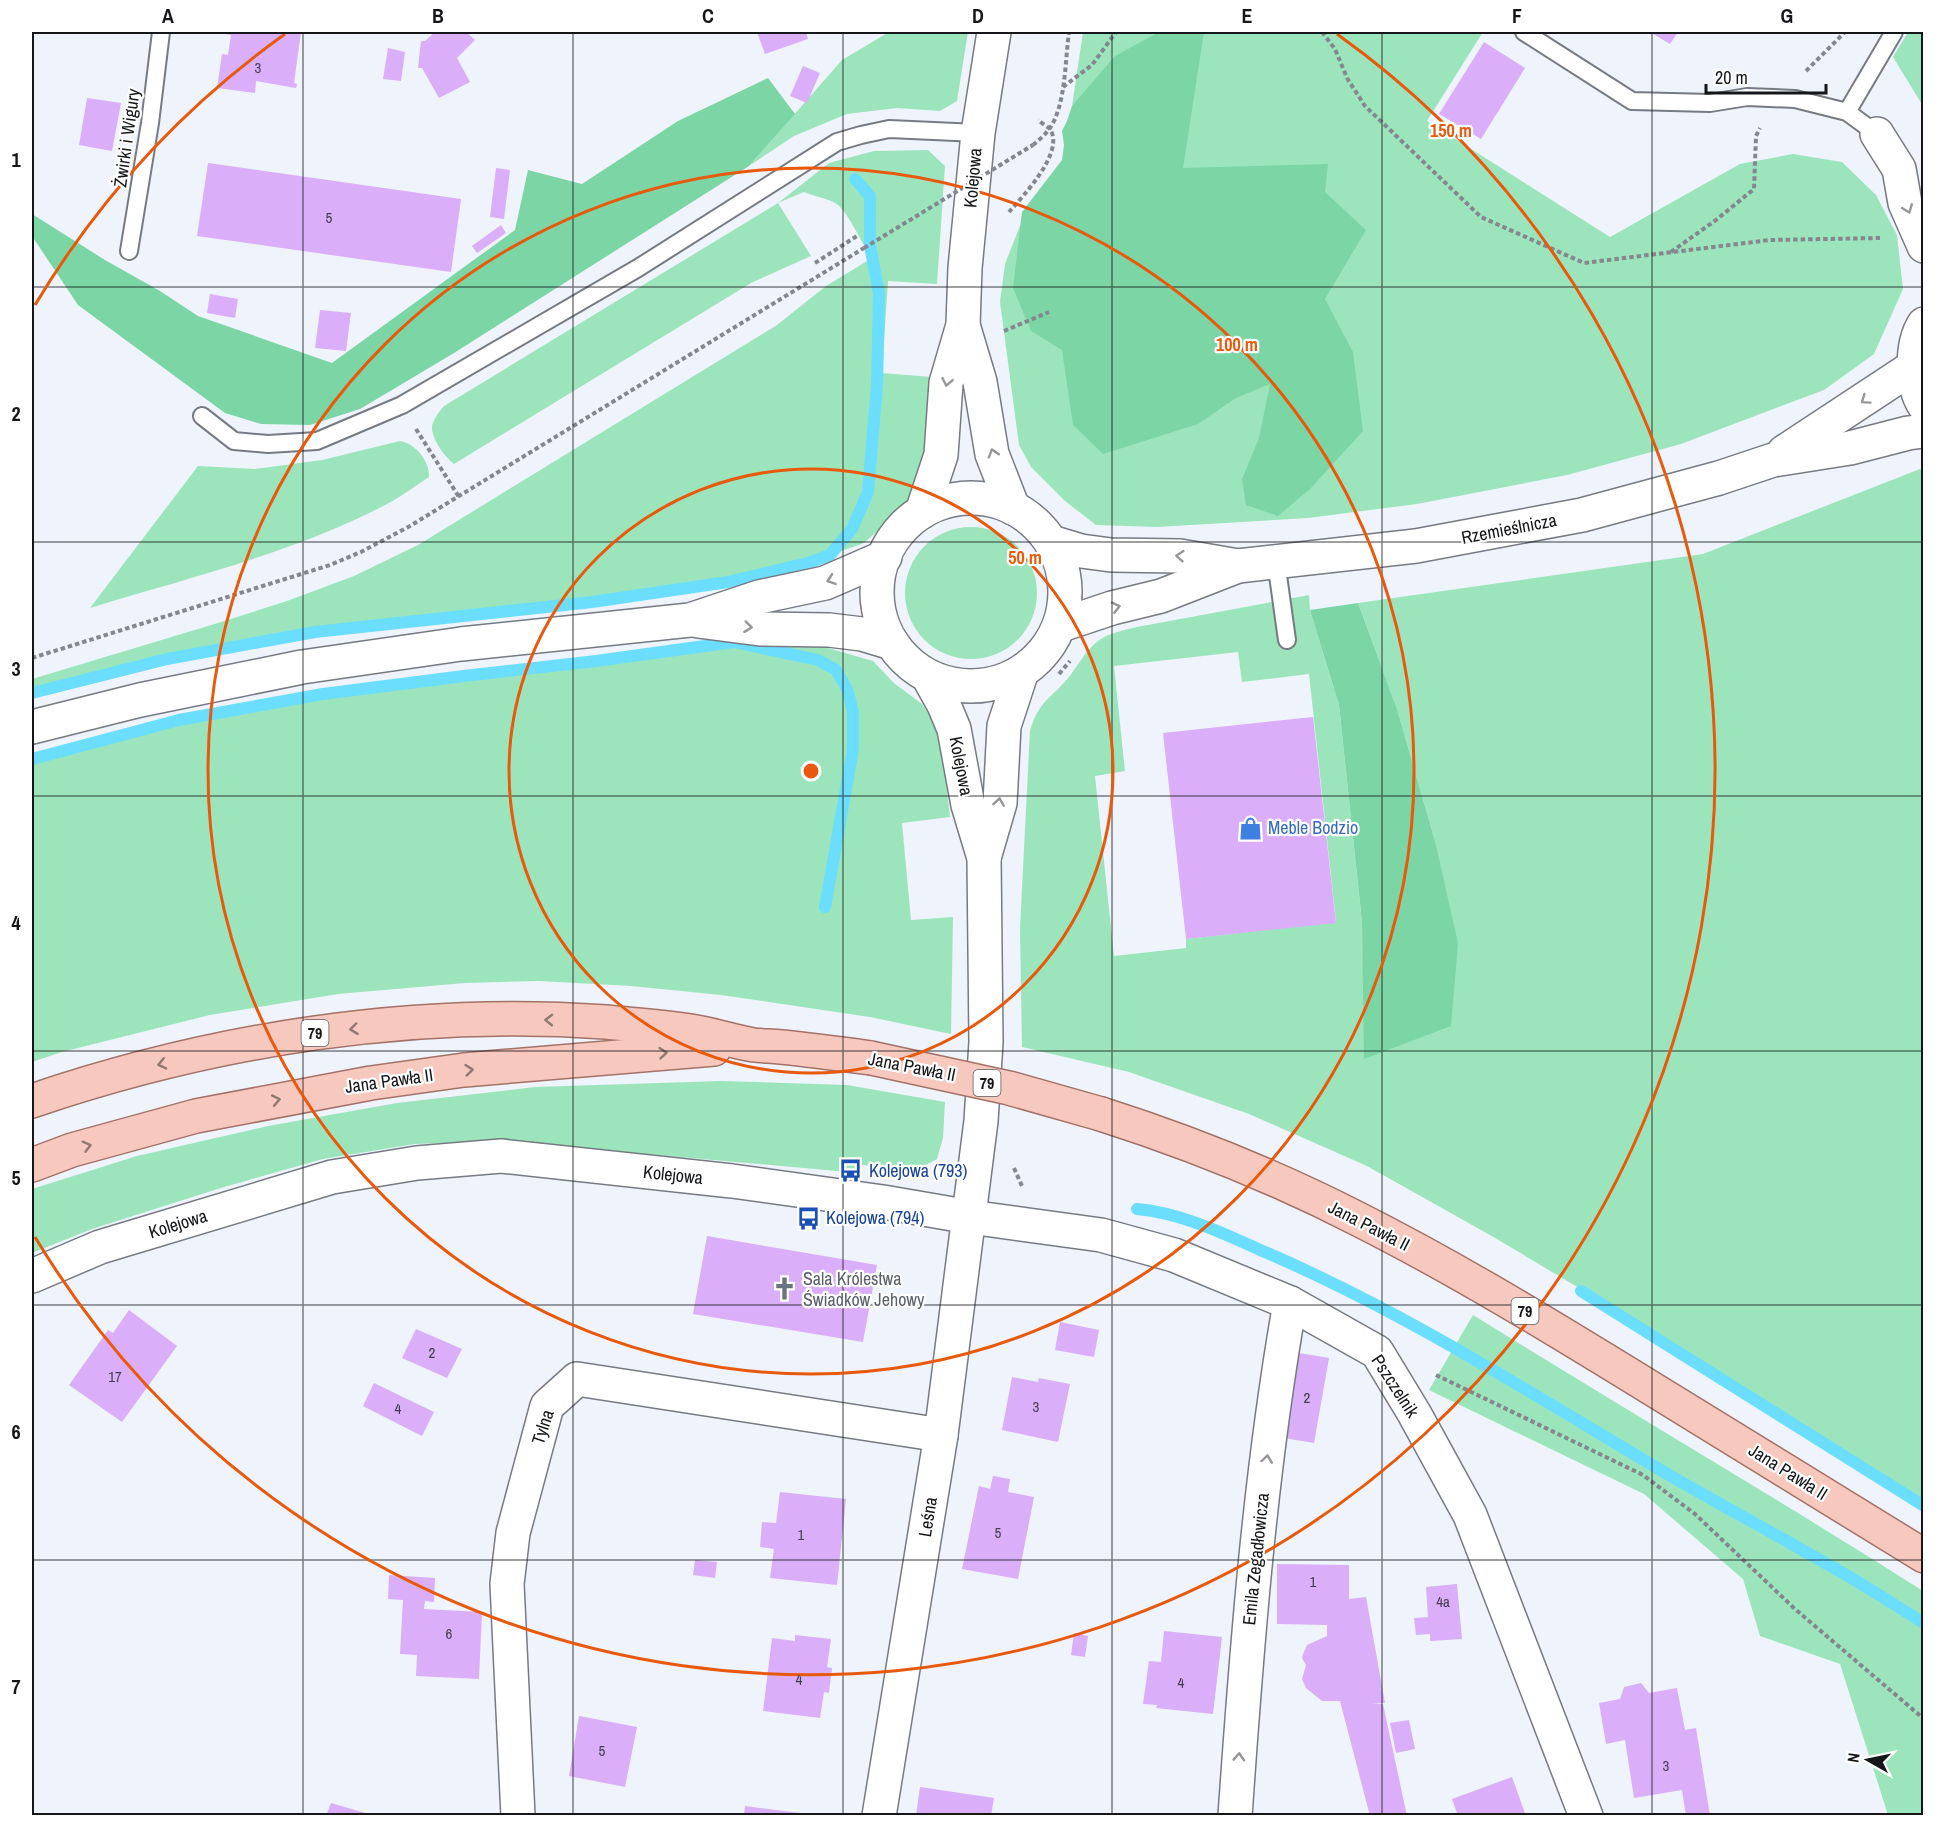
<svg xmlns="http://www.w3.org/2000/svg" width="1955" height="1847" font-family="'Archivo Narrow',sans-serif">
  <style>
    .green { fill: #9ce5bc; fill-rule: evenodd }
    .forest { fill: #7bd5a5 }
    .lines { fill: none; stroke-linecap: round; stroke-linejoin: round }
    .stream { stroke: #6adefc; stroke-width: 12 }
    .building { fill: #daaef8 }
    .service-casing { stroke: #767a82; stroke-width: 20 }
    .minor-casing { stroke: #767a82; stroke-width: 36 }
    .tertiary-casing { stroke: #767a82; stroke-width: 36 }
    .primary-casing { stroke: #a47267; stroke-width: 36 }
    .path { stroke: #84878d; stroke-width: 4; stroke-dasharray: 4.5 3; stroke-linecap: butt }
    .service { stroke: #fff; stroke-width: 16 }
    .minor { stroke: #fff; stroke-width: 33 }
    .tertiary { stroke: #fff; stroke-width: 33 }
    .primary { stroke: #f7c8bd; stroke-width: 33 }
    .primary-bridge-casing { stroke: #a47267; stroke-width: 36; stroke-linecap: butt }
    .path-bridge { stroke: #84878d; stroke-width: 4; stroke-dasharray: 4.5 3; stroke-linecap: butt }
    .primary-bridge { stroke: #f7c8bd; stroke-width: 33 }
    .oneway { stroke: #969698 }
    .oneway2 { stroke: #917873 }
    .grid { fill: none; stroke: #151619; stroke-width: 1.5; stroke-opacity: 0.55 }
    .ring { fill: none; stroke: #e8590c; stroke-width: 3 }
    .labels { text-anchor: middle; stroke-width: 4.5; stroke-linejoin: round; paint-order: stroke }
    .number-label { font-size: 15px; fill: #463c51 }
    .shield { fill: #fff; stroke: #5b5c5e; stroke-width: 1.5 }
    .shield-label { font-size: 16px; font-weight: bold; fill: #151619 }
    .street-label { font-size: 18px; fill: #151619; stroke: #fff }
    .shop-label { font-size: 18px; fill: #366cbe; stroke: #fff; text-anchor: start }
    .transit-label { font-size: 18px; fill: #164399; stroke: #fff; text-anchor: start }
    .worship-label { font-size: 18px; fill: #5b616d; stroke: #fff; text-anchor: start }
    .centre { fill: #e8590c; stroke: #fff; stroke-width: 3 }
    .ring-label { font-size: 18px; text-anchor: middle; font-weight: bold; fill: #e8590c; stroke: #fff; stroke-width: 4.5; stroke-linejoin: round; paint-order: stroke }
    .neatline { fill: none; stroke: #151619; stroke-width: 2 }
    .grid-label { font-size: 20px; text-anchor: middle; font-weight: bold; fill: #151619 }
  </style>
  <rect width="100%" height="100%" fill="#eef3fc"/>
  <g class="green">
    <path d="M889 32H968L957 101 940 111 897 108 847 114 794 136 749 166 842 60Z"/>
    <path d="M1083 32H1483L1427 121 1610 237 1740 164 1793 154 1842 162 1876 195 1897 235 1903 289 1874 354 1824 390 1681 444 1567 475 1417 504 1308 518 1157 527 1096 525 1065 501 1031 467 1019 445 1000 302 1005 264 1023 218 1065 163 1082 98 1072 106Z"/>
    <path d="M1908 32H1923V106L1893 57Z"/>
    <path d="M928 150 945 166 937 284 888 281 882 373 931 377 929 457 913 500 864 543 808 563 728 582 592 602 315 632 167 659 32 693V679L218 623 287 601 354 576 418 545 777 325 826 286 872 258C862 245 848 210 835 203 827 198 813 196 804 192L778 203 811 256 751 283 454 464C445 457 432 440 432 427 433 419 439 412 444 406L778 203 829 163 874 151Z"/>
    <path d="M400 441C415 443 430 461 429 477 415 486 402 496 387 504 294 553 190 577 90 608L198 466 255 469 322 460Z"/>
    <path d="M1920 469 1924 472 1923 1503 1740 1392 1629 1318 1497 1239 1367 1166 1249 1114 1129 1072 1022 1047 1020 928 1030 731C1039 700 1050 700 1068 678 1078 666 1085 651 1098 641 1109 633 1124 630 1137 627L1309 595 1310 610 1339 705 1362 922 1365 1059 1435 841 1397 709 1358 603 1703 554ZM1238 652 1242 682 1309 674 1336 922 1186 939V948L1114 956 1095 776 1125 771 1114 666Z"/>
    <circle cx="971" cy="593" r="66"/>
    <path d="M734 642 814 644 873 661 894 683 922 704 934 723 942 745 950 817 902 823 911 920 953 917 951 1034 870 1017 721 995 631 986 539 981 465 983 338 994 210 1015 62 1052 32 1062V759L179 720 323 694 464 676 596 661Z"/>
    <path d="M721 1081 847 1085 945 1102 943 1138 937 1159 916 1170 861 1165 859 1173 501 1141 415 1144 323 1159 224 1187 92 1229 32 1253V1189L137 1156 268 1126 397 1103 535 1087Z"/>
    <path d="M1473 1315C1623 1408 1775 1497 1923 1591V1815H1888L1840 1664 1760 1636 1743 1579 1644 1494 1429 1390Z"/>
  </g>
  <g class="forest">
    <path d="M1159 32H1204L1183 168 1328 164 1325 192 1366 230 1325 299 1353 352 1363 431 1310 489 1278 516 1246 505 1242 479 1259 438 1270 384 1236 398 1198 424 1103 454 1073 425 1062 350 1031 331 1013 288 1022 212 1062 160 1064 145 1062 131 1067 121 1072 106 1115 56Z"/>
    <path d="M768 78 795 114 749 166 454 353 360 409 310 425 261 424 225 413 78 305 32 236V214L105 260 160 291 198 316 332 363 515 230 528 170 582 184 678 121Z"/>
    <path d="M1358 603 1397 709 1435 841 1458 943 1451 1026 1364 1059 1362 922 1339 705 1310 610Z"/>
  </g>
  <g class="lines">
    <g class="stream">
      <path d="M32 693 167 659 315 632 592 602 728 582 808 563 830 555 852 529 868 492 877 385 879 294 870 245V196L855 179"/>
      <path d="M32 759 179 720 323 694 464 676 596 661 734 642 818 660 836 670 847 689 853 711V749L825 907"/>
      <path d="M1137 1209C1182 1213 1225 1234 1265 1252 1407 1313 1537 1397 1669 1475 1721 1505 1775 1534 1827 1564 1860 1582 1891 1603 1924 1623"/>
      <path d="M1581 1291 1924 1506"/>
    </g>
  </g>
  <g class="building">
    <path d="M225 32H301L294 83 297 84 296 88 256 81 255 93 217 88 222 54 228 55 231 35 225 34Z"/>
    <path d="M435 32H466L475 40 457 58 470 82 439 98 422 68H418L421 41H425Z"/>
    <path d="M757 32H806L808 39 765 54Z"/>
    <path d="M1650 32H1678L1670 44Z"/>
    <path d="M1484 42 1525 68 1481 139 1439 114Z"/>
    <path d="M388 48 405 52 401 81 383 79Z"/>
    <path d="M803 66 820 73 807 103 790 96Z"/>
    <path d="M87 98 121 103 112 151 79 145Z"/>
    <path d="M208 163 461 199 451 272 197 236Z"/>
    <path d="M496 168 510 170 504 219 490 217Z"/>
    <path d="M501 225 506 233 477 253 472 246Z"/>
    <path d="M210 294 238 299 235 318 207 313Z"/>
    <path d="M320 310 351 313 346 351 315 348Z"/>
    <path d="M1313 717 1336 923 1186 939 1163 733Z"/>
    <path d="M707 1236 877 1265 863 1342 693 1314Z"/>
    <path d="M129 1310 177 1346 122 1422 69 1385 108 1330 113 1333Z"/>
    <path d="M1060 1322 1099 1330 1094 1357 1055 1350Z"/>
    <path d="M416 1329 462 1349 447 1378 402 1358Z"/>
    <path d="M1299 1353 1329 1358 1314 1443 1284 1438Z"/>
    <path d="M1012 1377 1038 1382 1039 1378 1070 1384 1058 1442 1002 1430Z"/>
    <path d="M374 1383 434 1412 422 1436 363 1406Z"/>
    <path d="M993 1476 1010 1479 1008 1492 1034 1497 1018 1579 962 1569 979 1486 990 1489Z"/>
    <path d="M780 1492 846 1499 837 1585 770 1578 774 1549 760 1547 762 1522 776 1523Z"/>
    <path d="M695 1560 717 1562 715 1578 693 1575Z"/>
    <path d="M1277 1564 1349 1565V1599L1366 1597 1385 1703H1372L1383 1704 1407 1816H1370L1340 1701H1322L1306 1688 1302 1679 1306 1665 1302 1658 1303 1654 1307 1645 1327 1636V1625L1277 1624Z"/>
    <path d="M389 1575 435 1578 434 1602 425 1601 424 1609 482 1612 479 1679 416 1676 417 1655 400 1654 403 1600 388 1599Z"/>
    <path d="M1457 1584 1462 1639 1430 1641V1634L1416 1635 1414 1618 1428 1617 1426 1587Z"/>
    <path d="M1164 1631 1222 1637 1213 1714 1156 1708 1157 1705 1143 1704 1149 1661 1161 1662Z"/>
    <path d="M1074 1633 1088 1636 1085 1657 1071 1655Z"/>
    <path d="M795 1635 831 1639 827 1667 832 1668 829 1693 824 1692 820 1718 763 1711 772 1638 795 1641Z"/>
    <path d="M1641 1683 1649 1693 1677 1688 1685 1730 1696 1728 1710 1816H1686L1682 1790 1634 1798 1625 1740 1606 1744 1599 1703 1620 1699 1624 1687Z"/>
    <path d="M579 1716 637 1727 625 1787 569 1776Z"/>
    <path d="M1409 1720 1415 1749 1396 1753 1390 1723Z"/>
    <path d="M1512 1777 1526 1816H1458L1452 1799Z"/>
    <path d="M920 1787 994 1798 991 1816H916Z"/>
    <path d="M331 1803 372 1815 371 1816H326Z"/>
    <path d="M745 1806 808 1814 807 1816H744Z"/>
  </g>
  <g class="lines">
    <defs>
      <g id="service">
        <path d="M1524 32 1632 101 1710 103 1747 97 1795 99 1847 112 1877 134"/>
        <path d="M1847 112 1894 32"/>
        <path d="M129 251 150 123 161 32"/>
        <path d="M202 416 234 441 268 444 317 441 402 405 638 268 837 142 861 135 889 129 978 133"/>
        <path d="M1276 561 1287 640"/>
      </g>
      <g id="minor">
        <path d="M1877 134 1899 169 1905 203 1924 246"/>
        <path d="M32 1276 100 1247 332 1177 417 1163 501 1156 732 1181 883 1202 970 1217 1101 1235 1174 1255 1290 1303 1377 1352 1414 1413 1470 1515 1586 1816"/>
        <path d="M518 1816 507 1584 513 1533 547 1406 577 1379 941 1435"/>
        <path d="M1235 1816C1247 1644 1260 1473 1290 1303"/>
      </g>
      <g id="tertiary">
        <path d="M1924 324C1911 344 1911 385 1924 405"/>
        <path d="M963 325 980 382 992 454 1013 508"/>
        <path d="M1784 452 1913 367"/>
        <circle cx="971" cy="592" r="94"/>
        <path d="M922 512 941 455 946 383 963 325 965 268 978 133 994 32"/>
        <path d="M1051 542 1081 551 1111 555 1180 556 1238 566"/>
        <path d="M698 621 760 629 829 630 862 634 892 643"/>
        <path d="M1061 625 1112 608 1161 596 1238 566 1416 546 1582 515 1719 478 1773 460 1850 448 1908 433 1924 431"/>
        <path d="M32 727 140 700 302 667 461 644 690 620 759 597 825 583 885 557"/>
        <path d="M984 858 1000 803 1004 726 1021 674"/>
        <path d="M879 1816 941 1435 981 1121 986 1042 984 858 968 805 954 729 944 705 929 678"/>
      </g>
      <g id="primary">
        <path d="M32 1101C214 1039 413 1008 606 1022 636 1025 667 1027 696 1032 715 1035 734 1042 754 1045 762 1046 772 1046 781 1047 811 1050 841 1054 871 1058"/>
        <path d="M1101 1114C1189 1142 1276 1177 1358 1219 1459 1270 1555 1329 1651 1388 1742 1444 1833 1500 1924 1556"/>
        <path d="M32 1165 72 1150 196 1116 371 1083 464 1070 714 1049"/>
      </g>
    </defs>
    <use href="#service" class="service-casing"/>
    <use href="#minor" class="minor-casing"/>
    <use href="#tertiary" class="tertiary-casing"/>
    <use href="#primary" class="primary-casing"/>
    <g class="path">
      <path d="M1322 32 1335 49 1347 78 1365 106 1481 217 1584 263 1770 240 1880 238"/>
      <path d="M1806 71 1845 32"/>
      <path d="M1063 87 1092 65 1116 32"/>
      <path d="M1033 145C1039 140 1046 134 1050 128 1066 104 1065 60 1069 32"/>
      <path d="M1009 212C1024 195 1065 152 1050 129 1047 126 1041 123 1038 120"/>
      <path d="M1671 252 1716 220 1754 189 1756 136 1760 128"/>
      <path d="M815 263 857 236"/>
      <path d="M1004 331 1049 312"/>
      <path d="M416 429 459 497"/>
      <path d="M32 658 330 565 361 552 410 526 864 248"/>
      <path d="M1059 674 1070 661"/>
      <path d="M1014 1168 1022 1186"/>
      <path d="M1436 1375 1643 1475 1695 1514 1795 1609 1924 1719"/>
    </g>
    <use href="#service" class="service"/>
    <use href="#minor" class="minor"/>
    <use href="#tertiary" class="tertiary"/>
    <use href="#primary" class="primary"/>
    <defs>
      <path id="primary-bridge" d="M871 1058 1009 1088 1101 1114"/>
    </defs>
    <use href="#primary-bridge" class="primary-bridge-casing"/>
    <path class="path-bridge" d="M864 248 1033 145"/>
    <use href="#primary-bridge" class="primary-bridge"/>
  </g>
  <defs><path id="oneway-chevron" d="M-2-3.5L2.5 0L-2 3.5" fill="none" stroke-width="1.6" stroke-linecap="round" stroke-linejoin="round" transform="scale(1.5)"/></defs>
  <g class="oneway">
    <use href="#oneway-chevron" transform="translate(1908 209) rotate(69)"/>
    <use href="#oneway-chevron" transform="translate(947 382) rotate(101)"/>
    <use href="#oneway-chevron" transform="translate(1865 400) rotate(145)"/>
    <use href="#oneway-chevron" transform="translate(993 453) rotate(-107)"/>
    <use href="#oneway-chevron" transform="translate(1180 556) rotate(-175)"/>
    <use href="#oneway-chevron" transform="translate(831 580) rotate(161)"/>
    <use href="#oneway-chevron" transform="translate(1116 607) rotate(-14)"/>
    <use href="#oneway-chevron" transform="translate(748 627) rotate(7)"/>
    <use href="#oneway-chevron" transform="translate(999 802) rotate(-81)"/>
    <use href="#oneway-chevron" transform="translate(1267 1459) rotate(-82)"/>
    <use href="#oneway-chevron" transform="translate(1239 1757) rotate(-86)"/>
  </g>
  <g class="oneway2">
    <use href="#oneway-chevron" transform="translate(549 1020) rotate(-179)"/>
    <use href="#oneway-chevron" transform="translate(354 1029) rotate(173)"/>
    <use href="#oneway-chevron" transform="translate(663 1053) rotate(-5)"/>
    <use href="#oneway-chevron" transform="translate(162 1064) rotate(167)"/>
    <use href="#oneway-chevron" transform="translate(469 1070) rotate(-6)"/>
    <use href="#oneway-chevron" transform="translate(276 1100) rotate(-11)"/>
    <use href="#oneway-chevron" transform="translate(87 1146) rotate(-15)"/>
  </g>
  <path class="grid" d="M303 32V1816M573 32V1816M843 32V1816M1112 32V1816M1382 32V1816M1652 32V1816M32 287H1924M32 542H1924M32 796H1924M32 1051H1924M32 1305H1924M32 1560H1924"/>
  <g class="ring">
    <circle cx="811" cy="771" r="302"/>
    <circle cx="811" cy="771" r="603"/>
    <path d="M35 305A905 905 0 0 1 285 34M1337 34A905 905 0 1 1 35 1237"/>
  </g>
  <defs>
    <symbol id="shop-bare" viewBox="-9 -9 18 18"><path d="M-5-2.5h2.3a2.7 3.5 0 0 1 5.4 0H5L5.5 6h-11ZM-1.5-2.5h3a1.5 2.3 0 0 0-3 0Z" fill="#3f7fe0" stroke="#fff" stroke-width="2.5" paint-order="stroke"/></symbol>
    <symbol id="bus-bare" viewBox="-9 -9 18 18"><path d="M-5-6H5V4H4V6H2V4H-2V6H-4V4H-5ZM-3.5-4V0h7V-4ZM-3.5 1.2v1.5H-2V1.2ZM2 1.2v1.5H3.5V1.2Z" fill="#1a4fb4" stroke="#fff" stroke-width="2.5" paint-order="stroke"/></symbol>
    <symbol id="church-bare" viewBox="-9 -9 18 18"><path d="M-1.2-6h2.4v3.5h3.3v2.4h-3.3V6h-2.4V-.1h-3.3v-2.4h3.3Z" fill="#6b7280" stroke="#fff" stroke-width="2.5" paint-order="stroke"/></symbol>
  </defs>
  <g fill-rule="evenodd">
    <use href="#shop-bare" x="1234" y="812" width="33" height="33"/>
    <use href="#bus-bare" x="834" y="1154" width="33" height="33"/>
    <use href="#bus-bare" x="792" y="1202" width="33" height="33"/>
    <use href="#church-bare" x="768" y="1272" width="33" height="33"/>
  </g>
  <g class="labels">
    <g class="number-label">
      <text x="258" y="73">3</text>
      <text x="329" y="223">5</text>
      <text x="432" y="1358">2</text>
      <text x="115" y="1382">17</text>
      <text x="1307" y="1403">2</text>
      <text x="1036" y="1412">3</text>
      <text x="398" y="1414">4</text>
      <text x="998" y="1538">5</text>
      <text x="801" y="1540">1</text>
      <text x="1313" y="1587">1</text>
      <text x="1443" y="1607">4a</text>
      <text x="449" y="1639">6</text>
      <text x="799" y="1685">4</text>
      <text x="1181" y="1688">4</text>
      <text x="602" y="1756">5</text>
      <text x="1666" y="1771">3</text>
    </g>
    <g class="shield">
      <rect x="301.5" y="1020" width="27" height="26" rx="4.5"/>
      <rect x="973.5" y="1070" width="27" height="26" rx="4.5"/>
      <rect x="1511.5" y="1298" width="27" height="26" rx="4.5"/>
    </g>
    <g class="shield-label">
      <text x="315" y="1039">79</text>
      <text x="987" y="1089">79</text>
      <text x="1525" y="1317">79</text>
    </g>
    <g class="street-label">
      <text transform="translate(127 138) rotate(-82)" y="6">Żwirki i Wigury</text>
      <text transform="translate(973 178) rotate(-85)" y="6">Kolejowa</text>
      <text transform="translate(1509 529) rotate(-11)" y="6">Rzemieślnicza</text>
      <text transform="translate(961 766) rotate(79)" y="6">Kolejowa</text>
      <text transform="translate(912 1067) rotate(11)" y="6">Jana Pawła II</text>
      <text transform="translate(389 1081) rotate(-8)" y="6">Jana Pawła II</text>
      <text transform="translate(673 1175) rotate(6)" y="6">Kolejowa</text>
      <text transform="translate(178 1224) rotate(-17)" y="6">Kolejowa</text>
      <text transform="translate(1369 1226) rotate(27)" y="6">Jana Pawła II</text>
      <text transform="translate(1395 1386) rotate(57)" y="6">Pszczelnik</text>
      <text transform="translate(543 1427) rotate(-72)" y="6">Tylna</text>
      <text transform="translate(1788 1472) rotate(32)" y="6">Jana Pawła II</text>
      <text transform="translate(928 1517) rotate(-81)" y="6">Leśna</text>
      <text transform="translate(1256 1559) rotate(-84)" y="6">Emila Zegadłowicza</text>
    </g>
    <g class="shop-label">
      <text x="1268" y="834">Meble Bodzio</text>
    </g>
    <g class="transit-label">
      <text x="869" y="1177">Kolejowa (793)</text>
      <text x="826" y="1224">Kolejowa (794)</text>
    </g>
    <g class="worship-label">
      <text x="803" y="1285">Sala Królestwa<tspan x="803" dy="21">Świadków Jehowy</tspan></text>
    </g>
  </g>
  <circle cx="811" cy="771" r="9" class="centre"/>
  <g class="ring-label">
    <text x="1451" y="137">150 m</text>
    <text x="1237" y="351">100 m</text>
    <text x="1025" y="564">50 m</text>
  </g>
  <rect width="1955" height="1847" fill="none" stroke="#ffffff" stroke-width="66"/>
  <g transform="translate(1868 1760) rotate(279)" stroke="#ffffff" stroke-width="4.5" paint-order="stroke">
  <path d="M0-4.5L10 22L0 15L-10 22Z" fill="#151619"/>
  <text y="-9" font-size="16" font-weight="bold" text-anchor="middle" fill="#151619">N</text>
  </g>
  <path d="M1706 84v9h120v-9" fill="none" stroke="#151619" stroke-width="3"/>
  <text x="1715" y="84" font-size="18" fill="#151619" stroke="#ffffff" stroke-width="4.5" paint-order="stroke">20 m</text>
  <rect x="33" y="33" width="1889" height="1781" class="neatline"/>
  <g class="grid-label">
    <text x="168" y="23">A</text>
    <text x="438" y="23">B</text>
    <text x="708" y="23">C</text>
    <text x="978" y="23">D</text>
    <text x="1247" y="23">E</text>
    <text x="1517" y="23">F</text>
    <text x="1787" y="23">G</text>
    <text x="16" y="167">1</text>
    <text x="16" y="421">2</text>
    <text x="16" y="676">3</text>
    <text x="16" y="930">4</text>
    <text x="16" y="1185">5</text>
    <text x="16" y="1439">6</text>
    <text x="16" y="1694">7</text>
  </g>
</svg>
